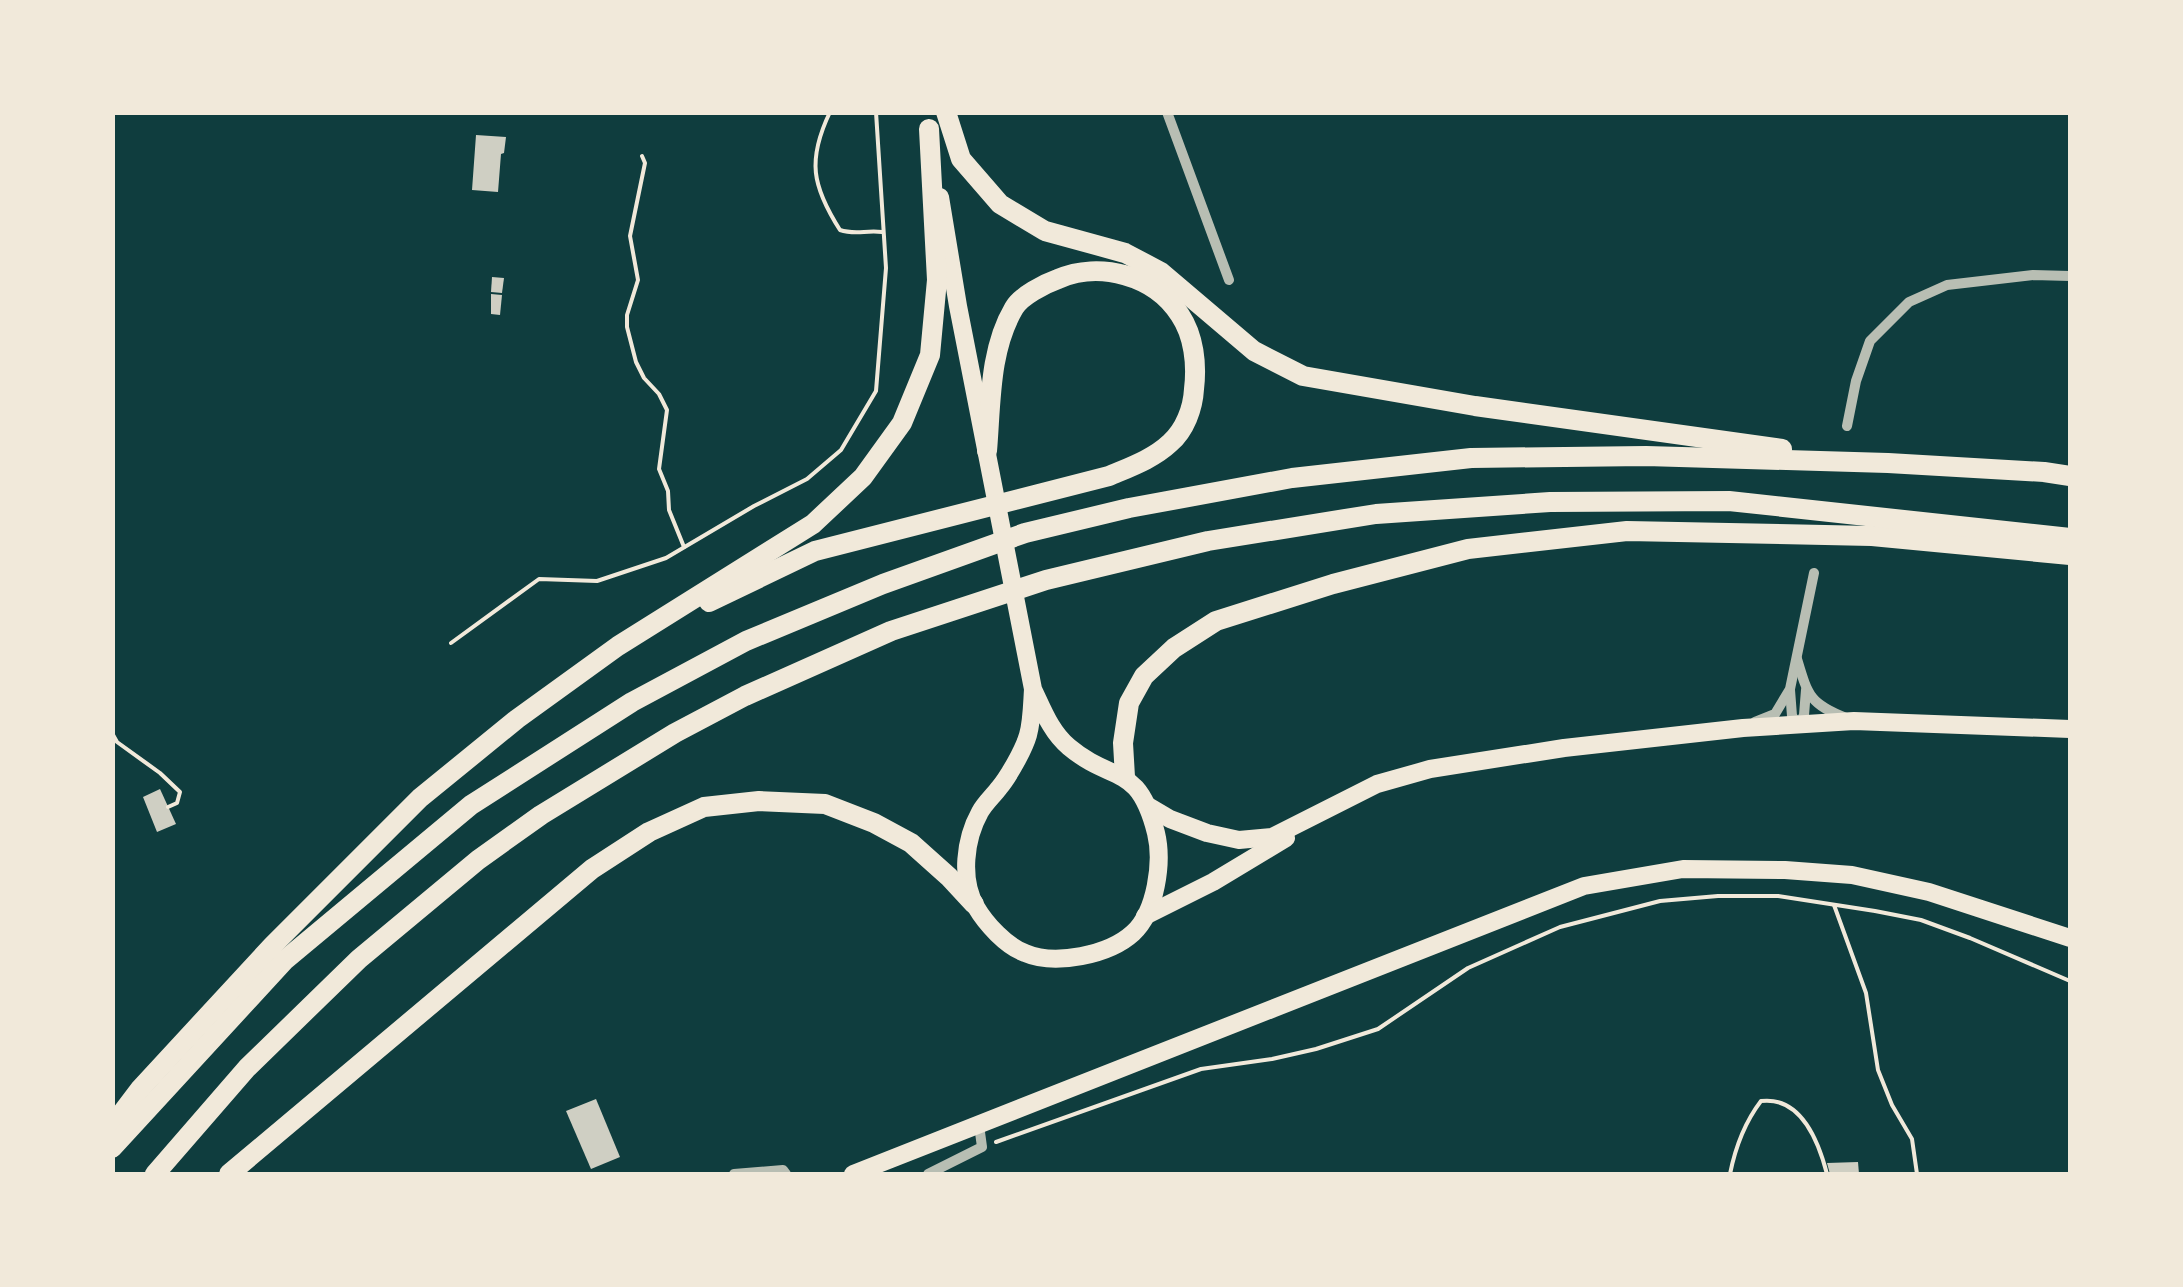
<svg xmlns="http://www.w3.org/2000/svg" width="2183" height="1287" font-family="'Libre Baskerville',serif">
  <style>
    .building { fill: #cfcfc3 }
    .lines { fill: none; stroke-linecap: round; stroke-linejoin: round }
    .path { stroke: #f1e9da; stroke-width: 4 }
    .minor { stroke: #b8beb3; stroke-width: 10 }
    .primary { stroke: #f1e9da; stroke-width: 18 }
    .motorway { stroke: #f1e9da; stroke-width: 20 }
  </style>
  <rect width="100%" height="100%" fill="#0f3d3e"/>
  <g class="building">
    <path d="M476 135 506 137 504 153 501 154 498 192 472 190Z"/>
    <path d="M492 277 504 278 502 293 491 292Z"/>
    <path d="M491 294 502 295 500 315 491 314Z"/>
    <path d="M160 789 176 824 157 832 143 797Z"/>
    <path d="M596 1099 620 1157 591 1169 566 1111Z"/>
    <path d="M1858 1162 1859 1174H1830L1827 1163Z"/>
  </g>
  <g class="lines">
    <g class="path">
      <path d="M830 112C807 160 812 186 840 230 855 235 866 230 882 232"/>
      <path d="M642 156 645 163 630 236 638 280 627 315V327L636 362 644 378 659 394 667 410 659 469 668 491 669 510 684 547"/>
      <path d="M451 643 539 579 597 581 666 558 754 506 807 479 841 450 876 391 886 268 876 112"/>
      <path d="M112 733 117 742 160 773 180 792 177 803 168 807"/>
      <path d="M1834 905 1866 993 1878 1070 1892 1105 1912 1139 1917 1174"/>
      <path d="M996 1142 1201 1069 1272 1059 1316 1049 1378 1029 1468 968 1560 927 1660 901 1718 896H1778L1875 911 1921 920 1970 938 2070 981"/>
      <path d="M1730 1174C1735 1149 1745 1122 1761 1101 1802 1096 1819 1143 1827 1174"/>
    </g>
    <g class="minor">
      <path d="M1167 112 1229 280"/>
      <path d="M1847 426 1856 381 1870 341 1909 302 1947 285 2033 275 2070 276"/>
      <path d="M1797 659C1808 696 1810 704 1846 718"/>
      <path d="M1790 690 1792 716 1799 725 1804 715 1806 690"/>
      <path d="M1755 722 1775 714 1790 689 1814 573"/>
      <path d="M734 1174 783 1170 786 1174"/>
      <path d="M928 1174 982 1147 979 1125"/>
    </g>
    <g class="primary">
      <path d="M940 197 958 306 1033 689C1043 710 1051 732 1069 747 1113 784 1138 762 1156 833 1163 862 1156 912 1133 933 1109 955 1055 966 1025 953 1006 946 986 924 976 907 960 879 965 839 980 812 985 803 993 796 999 788 1009 776 1024 749 1028 735 1032 721 1032 704 1033 689"/>
      <path d="M1148 806 1170 819 1207 833 1239 840 1272 837 1377 784 1430 769 1564 748 1743 728 1854 721 2070 729"/>
      <path d="M1145 916 1213 882 1286 838"/>
      <path d="M853 1174 1584 886 1683 869 1785 870 1852 875 1929 892 2070 938"/>
    </g>
    <g class="motorway">
      <path d="M946 112 961 159 1000 204 1045 231 1125 253 1161 272 1254 351 1303 376 1475 406 1782 449"/>
      <path d="M709 602 815 551 1109 476C1130 467 1153 459 1170 443 1185 430 1193 408 1194 389 1197 364 1194 336 1180 315 1155 275 1099 261 1058 279 1044 284 1021 296 1014 308 989 350 991 404 987 451"/>
      <path d="M1125 777 1123 743 1129 703 1144 676 1174 648 1216 621 1333 584 1468 549 1627 531 1872 536 2070 555"/>
      <path d="M112 1126 140 1089 273 945 420 798 517 719 618 646 813 524 863 477 902 423 930 355 937 280 929 129"/>
      <path d="M112 1148 285 960 471 805 632 702 746 641 883 584 1025 533 1129 508 1292 478 1471 458 1646 456 1888 463 2044 472 2070 476"/>
      <path d="M155 1174 247 1068 359 959 478 860 541 815 675 733 745 696 891 631 1046 580 1208 541 1376 514 1550 502 1729 501 2070 538"/>
      <path d="M229 1174 592 869 649 832 704 807 759 801 825 804 874 823 911 843 949 877 974 904"/>
    </g>
  </g>
  <rect width="2183" height="1287" fill="none" stroke="#f1e9da" stroke-width="230"/>
</svg>
